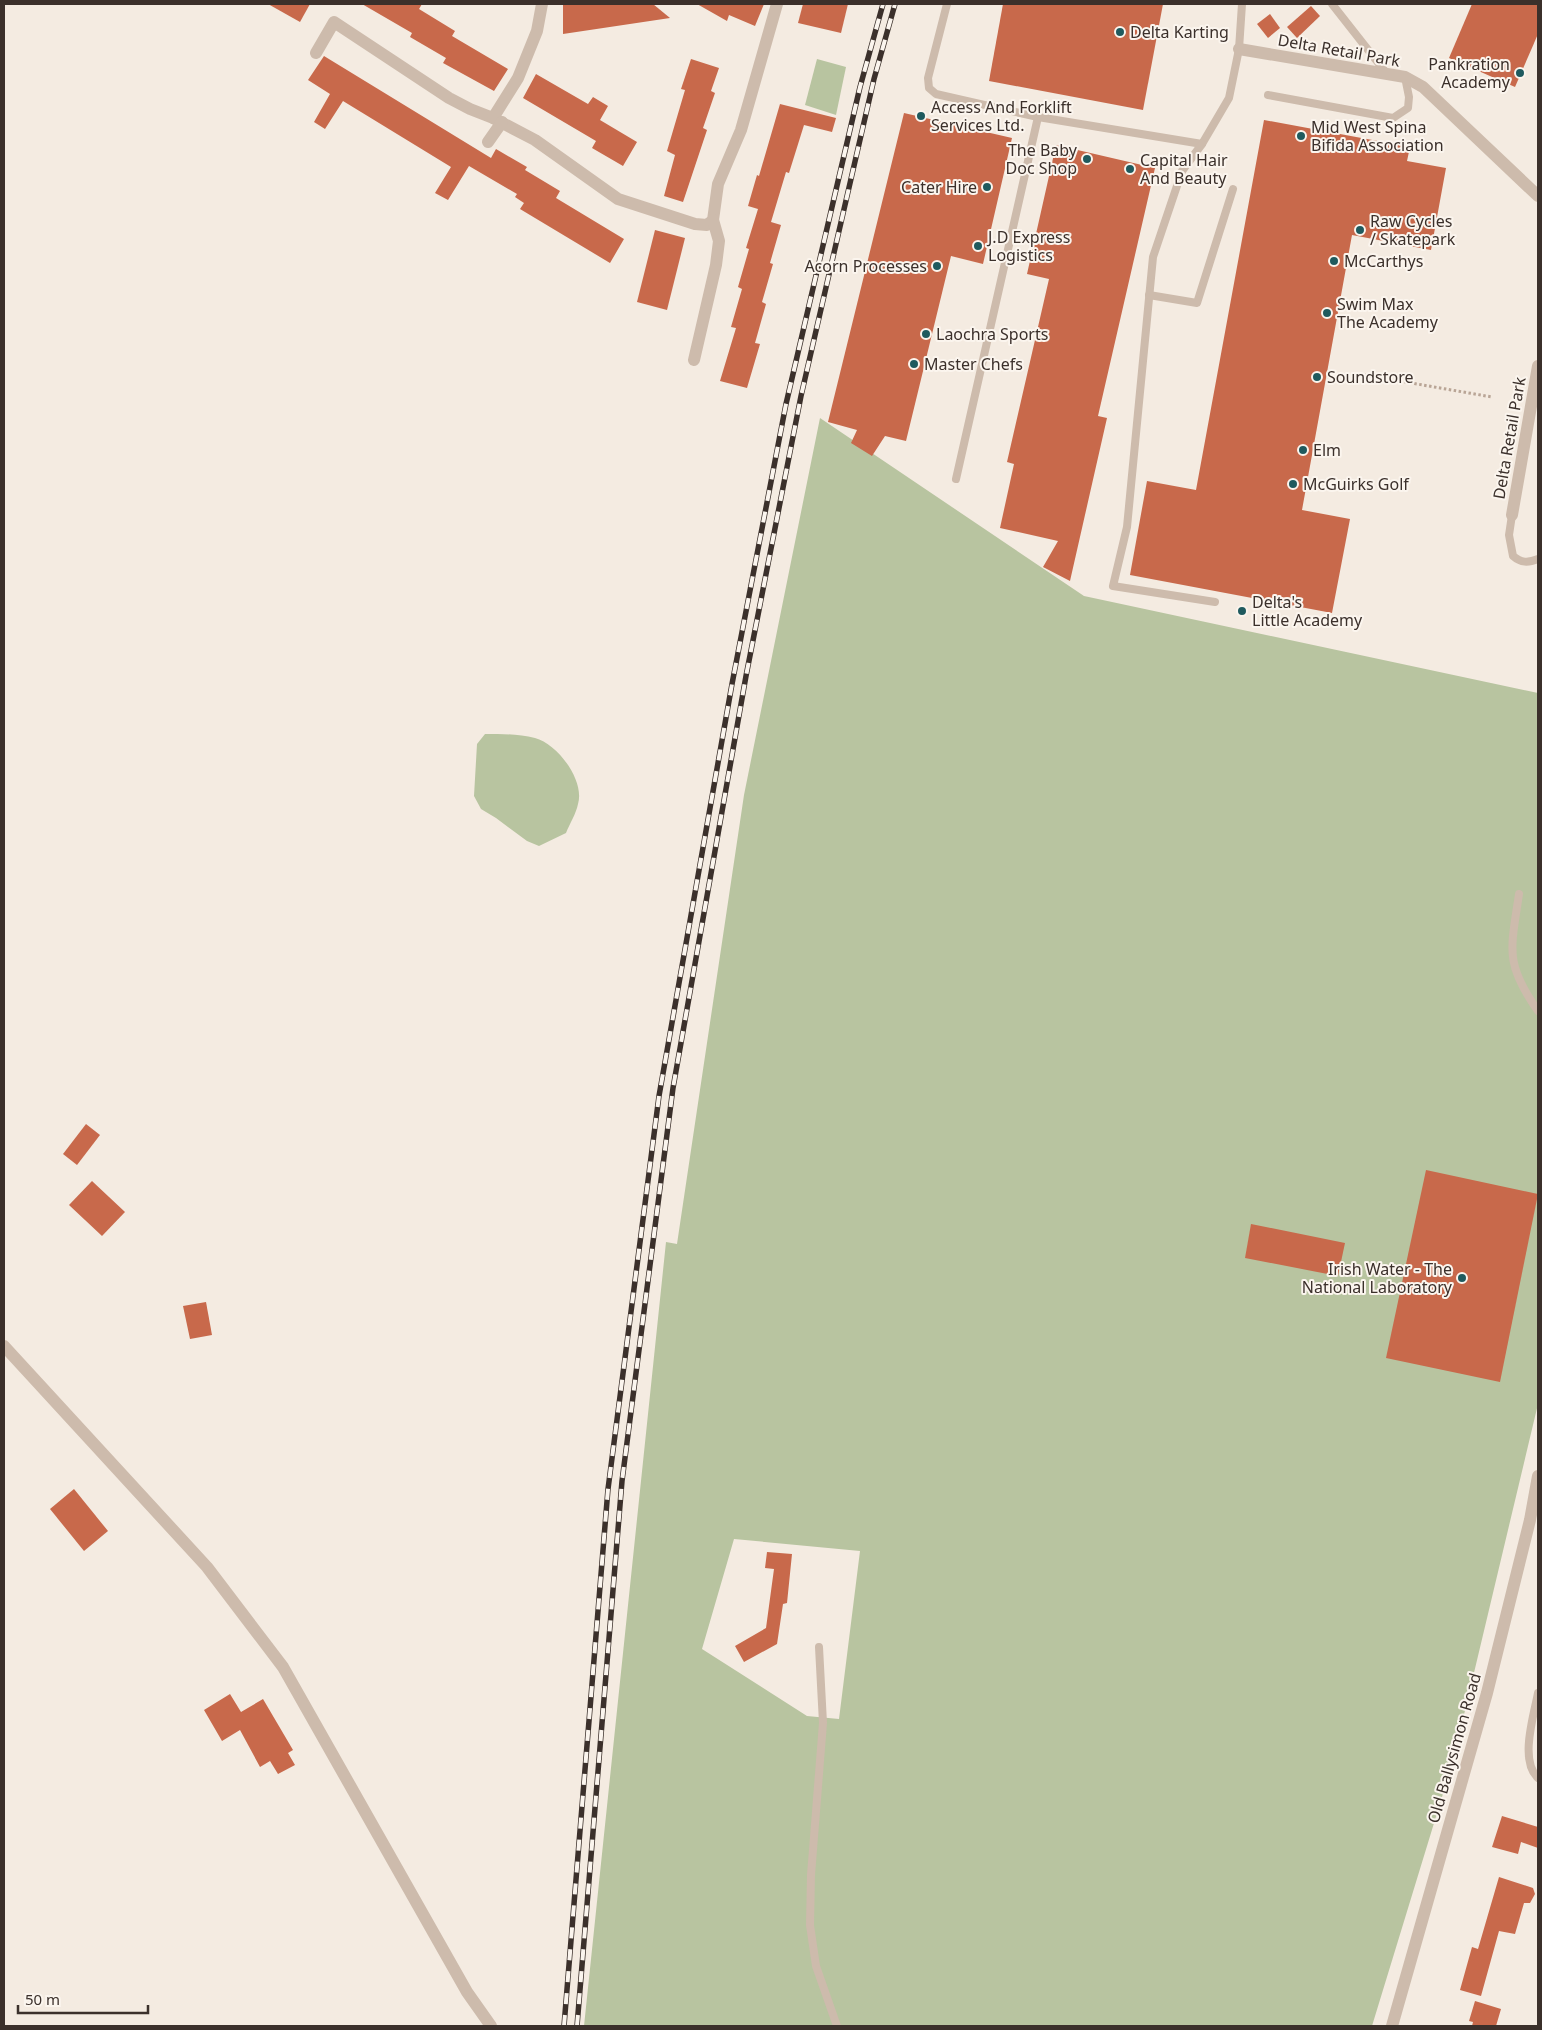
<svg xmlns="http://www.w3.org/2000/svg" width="1542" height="2030" font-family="'Noto Sans',sans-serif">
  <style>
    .green { fill: #b8c4a0; fill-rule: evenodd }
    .building { fill: #c8694b }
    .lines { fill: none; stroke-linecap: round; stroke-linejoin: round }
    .path { stroke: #b9a596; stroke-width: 3; stroke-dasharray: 2.5 2.5; stroke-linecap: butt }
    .service { stroke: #cdbbac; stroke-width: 8 }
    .minor { stroke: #cdbbac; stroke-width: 12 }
    .tertiary { stroke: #cdbbac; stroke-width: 12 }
    .rail-casing { stroke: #3b302b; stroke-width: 5.5 }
    .rail { stroke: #fbf5ee; stroke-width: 4; stroke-dasharray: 11; stroke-linecap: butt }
    .poi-dot { fill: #1f5a5e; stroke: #fbf5ee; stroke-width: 2 }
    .labels { text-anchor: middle; stroke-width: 4; stroke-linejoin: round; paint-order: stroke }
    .poi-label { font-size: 16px; fill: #3b302b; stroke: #fbf5ee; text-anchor: start }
    .street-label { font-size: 16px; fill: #3b302b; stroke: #fbf5ee }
  </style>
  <rect width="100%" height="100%" fill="#f4ebe1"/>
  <g class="green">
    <path d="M817 59 846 67 836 115 805 105Z"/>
    <path d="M820 418 1084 596 1538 693V1404L1453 1761 1372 2026H584L666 1242 677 1244 744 795ZM734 1539 860 1551 839 1719 807 1716 702 1649Z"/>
    <path d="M485 734C502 734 519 734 535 738 558 744 585 781 578 804 576 814 570 823 566 833L539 846 527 841 496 818 481 809 474 796 477 744Z"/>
  </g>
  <g class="building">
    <path d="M268 4H310L300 22Z"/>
    <path d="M362 4H422L419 9 455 31 452 36 508 69 494 91 443 63 446 58 410 37 412 33Z"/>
    <path d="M563 4H653L670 18 563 34Z"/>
    <path d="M697 4H764L755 26 729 15 727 21Z"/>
    <path d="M803 4H848L841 33 798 23Z"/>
    <path d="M1003 4H1163L1143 110 989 81Z"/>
    <path d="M1472 4H1538V34L1515 87 1449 58Z"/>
    <path d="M1311 6 1320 16 1297 38 1287 27Z"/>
    <path d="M1270 14 1280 28 1268 38 1257 24Z"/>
    <path d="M324 56 491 158 496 149 527 167 525 170 560 191 556 198 624 239 610 263 520 209 524 203 515 197 517 194 469 166 448 200 435 193 451 167 343 101 325 129 314 122 330 94 308 80Z"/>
    <path d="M691 59 719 68 711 91 715 93 703 128 707 130 683 202 664 196 675 155 667 151 685 90 681 89Z"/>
    <path d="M536 74 588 104 593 97 608 106 600 120 637 142 623 166 592 148 596 141 523 98Z"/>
    <path d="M780 104 836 118 832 132 804 125 789 173 786 172 771 222 781 225 770 263 773 264 762 302 766 304 755 343 760 344 747 388 720 381 736 328 731 327 742 289 738 287 749 249 746 248 758 209 748 206 757 175 759 176Z"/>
    <path d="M904 113 1012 138 983 264 951 256 906 441 885 436 872 456 851 443 857 430 828 422Z"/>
    <path d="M1264 120 1410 147 1407 161 1446 168 1431 250 1352 235 1302 510 1350 519 1332 613 1130 575 1147 481 1196 490Z"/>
    <path d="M1056 145 1155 168 1098 416 1107 418 1070 581 1043 567 1058 541 1000 528 1014 464 1007 462 1049 279 1027 274Z"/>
    <path d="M655 230 685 238 667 310 637 302Z"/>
    <path d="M86 1124 100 1135 77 1165 63 1154Z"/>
    <path d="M1426 1170 1538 1194 1500 1382 1386 1358Z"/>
    <path d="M92 1181 125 1212 102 1236 69 1205Z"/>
    <path d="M1251 1224 1345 1243 1338 1276 1245 1258Z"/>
    <path d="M206 1302 212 1335 190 1339 183 1306Z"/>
    <path d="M74 1489 108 1531 84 1551 50 1509Z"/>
    <path d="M767 1552 792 1554 787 1603 783 1604 777 1644 744 1662 735 1646 766 1628 774 1569 765 1568Z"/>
    <path d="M230 1694 241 1712 263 1699 293 1750 288 1753 295 1765 278 1774 270 1761 260 1767 240 1730 222 1741 204 1710Z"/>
    <path d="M1502 1816 1538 1827V1848L1521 1842 1518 1854 1492 1847Z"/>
    <path d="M1499 1877 1533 1888 1535 1894 1530 1903H1524L1515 1934 1499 1931 1481 1996 1460 1990 1472 1947 1478 1949Z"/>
    <path d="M1475 2001 1501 2009 1496 2026H1472L1473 2022 1469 2021Z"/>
  </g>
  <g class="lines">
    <path class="path" d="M1365 375 1492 397"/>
    <g class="service">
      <path d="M947 4 928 78 929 88 936 94 1038 117 1202 144 1229 98 1239 49 1242 4"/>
      <path d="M1332 4 1387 74"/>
      <path d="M1268 95 1393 118 1408 108 1409 97 1405 77"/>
      <path d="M1202 144 1182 171 1153 257 1127 527 1113 586 1215 602"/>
      <path d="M1149 295 1197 303 1233 189"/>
      <path d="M956 479 1038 117"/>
      <path d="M1512 515 1509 535 1513 556C1521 563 1528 563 1538 559"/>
      <path d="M1519 894C1511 949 1504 963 1538 1011"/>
      <path d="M819 1647 823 1723 811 1875 810 1925 816 1966 837 2026"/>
      <path d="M1538 1693C1534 1715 1519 1761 1538 1778"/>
    </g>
    <g class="minor">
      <path d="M1239 49 1405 77 1423 87 1538 196"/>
      <path d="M316 53 334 22 449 98 470 109 493 118 535 140 618 199 695 224 707 225 713 220 718 184 741 130 777 4"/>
      <path d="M493 118 518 78 537 31 542 4"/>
      <path d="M488 142 502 122"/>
      <path d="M694 360 716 265 719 241 713 220"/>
      <path d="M1512 515 1538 366"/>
      <path d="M4 1346 207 1567 283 1667 467 1992 491 2026"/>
    </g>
    <path class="tertiary" d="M1392 2026 1487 1693 1530 1520 1538 1476"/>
    <defs>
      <g id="rail">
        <path d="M564 2026 608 1489 659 1096 732 684 786 404 860 87 883 4"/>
        <path d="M577 2026 622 1481 673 1088 746 676 801 396 874 79 895 4"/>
      </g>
    </defs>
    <use href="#rail" class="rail-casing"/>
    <use href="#rail" class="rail"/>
  </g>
  <g class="poi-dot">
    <circle cx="1120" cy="32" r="5"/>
    <circle cx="1520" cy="73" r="5"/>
    <circle cx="921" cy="116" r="5"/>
    <circle cx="1301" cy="136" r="5"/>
    <circle cx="1087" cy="159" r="5"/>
    <circle cx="1130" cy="169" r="5"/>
    <circle cx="987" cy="187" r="5"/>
    <circle cx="1360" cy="230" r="5"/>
    <circle cx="978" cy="246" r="5"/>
    <circle cx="1334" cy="261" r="5"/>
    <circle cx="937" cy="266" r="5"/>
    <circle cx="1327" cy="313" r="5"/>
    <circle cx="926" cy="334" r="5"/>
    <circle cx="914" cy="364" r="5"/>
    <circle cx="1317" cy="377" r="5"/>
    <circle cx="1303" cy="450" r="5"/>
    <circle cx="1293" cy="484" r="5"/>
    <circle cx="1242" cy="611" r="5"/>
    <circle cx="1462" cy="1278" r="5"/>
  </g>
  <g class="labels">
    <g class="poi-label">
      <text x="1130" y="38">Delta Karting</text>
      <text x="1510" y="70" text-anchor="end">Pankration<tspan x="1510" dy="18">Academy</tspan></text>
      <text x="931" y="113">Access And Forklift<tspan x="931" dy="18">Services Ltd.</tspan></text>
      <text x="1311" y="133">Mid West Spina<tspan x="1311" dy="18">Bifida Association</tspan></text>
      <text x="1077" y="156" text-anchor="end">The Baby<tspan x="1077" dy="18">Doc Shop</tspan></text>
      <text x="1140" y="166">Capital Hair<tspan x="1140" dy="18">And Beauty</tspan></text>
      <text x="977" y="193" text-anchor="end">Cater Hire</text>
      <text x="1370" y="227">Raw Cycles<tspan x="1370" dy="18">/ Skatepark</tspan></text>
      <text x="988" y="243">J.D Express<tspan x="988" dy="18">Logistics</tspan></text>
      <text x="1344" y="267">McCarthys</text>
      <text x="927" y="272" text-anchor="end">Acorn Processes</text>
      <text x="1337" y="310">Swim Max<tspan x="1337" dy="18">The Academy</tspan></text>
      <text x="936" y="340">Laochra Sports</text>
      <text x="924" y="370">Master Chefs</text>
      <text x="1327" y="383">Soundstore</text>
      <text x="1313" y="456">Elm</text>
      <text x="1303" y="490">McGuirks Golf</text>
      <text x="1252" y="608">Delta's<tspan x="1252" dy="18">Little Academy</tspan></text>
      <text x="1452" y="1275" text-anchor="end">Irish Water - The<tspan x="1452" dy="18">National Laboratory</tspan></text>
    </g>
    <g class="street-label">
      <text transform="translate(1339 50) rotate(10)" y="6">Delta Retail Park</text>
      <text transform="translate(1509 438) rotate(-80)" y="6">Delta Retail Park</text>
      <text transform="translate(1454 1748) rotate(-74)" y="6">Old Ballysimon Road</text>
    </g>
  </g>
  <rect width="1542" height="2030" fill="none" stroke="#3b302b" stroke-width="10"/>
  <path d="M18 2005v8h130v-8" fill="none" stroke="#3b302b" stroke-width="2.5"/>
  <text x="25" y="2005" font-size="15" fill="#3b302b" stroke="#fbf5ee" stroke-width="4" paint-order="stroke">50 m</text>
</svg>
